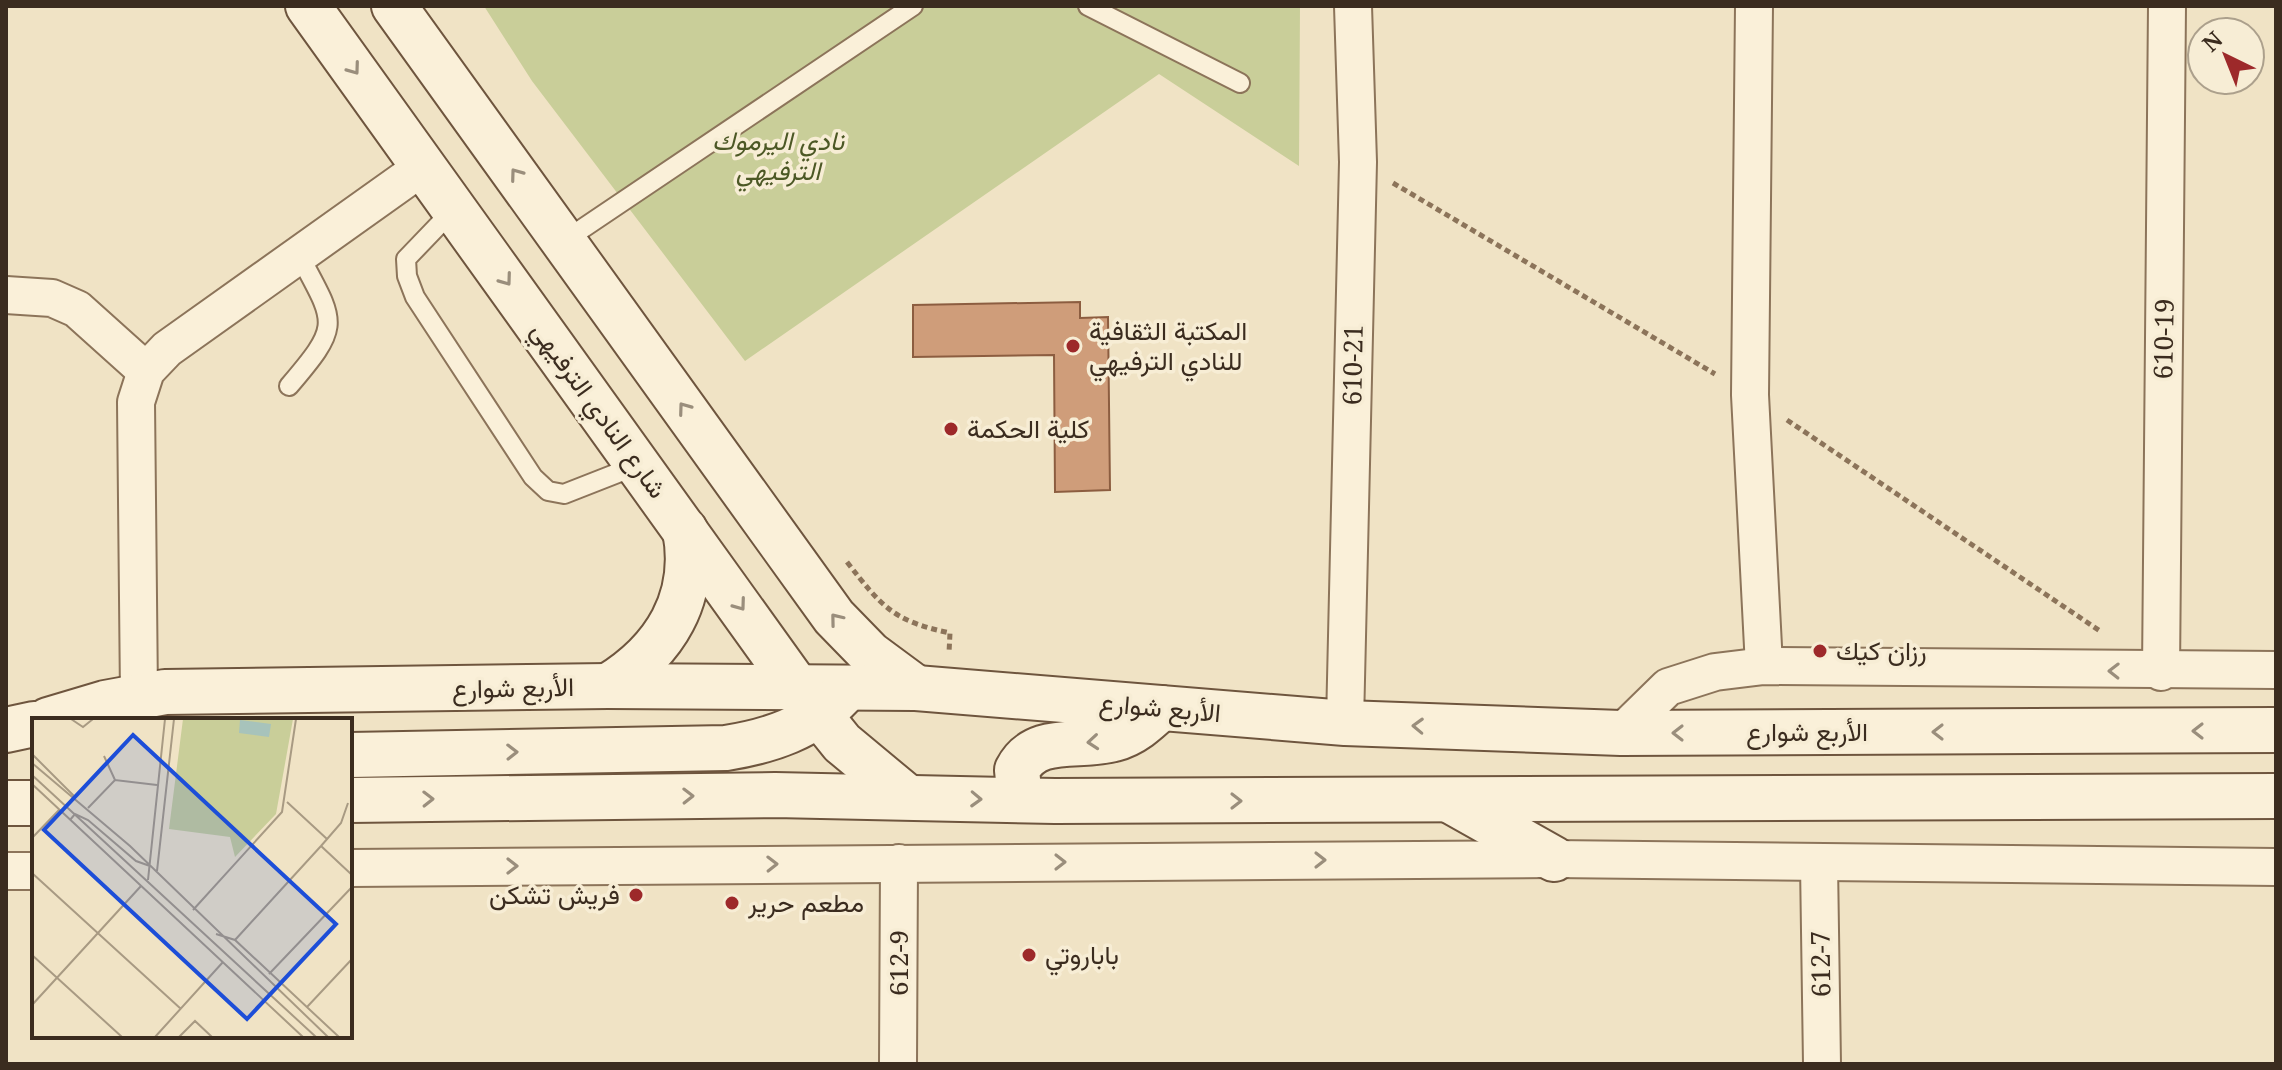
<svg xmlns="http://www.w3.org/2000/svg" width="2282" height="1070" font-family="'Noto Serif',Vazirmatn,serif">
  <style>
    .green { fill: #c9ce99 }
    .building { fill: #cf9d7a; stroke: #8c5d40; stroke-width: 2 }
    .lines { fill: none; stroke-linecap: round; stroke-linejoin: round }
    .lane-casing { stroke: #8c745a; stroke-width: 22 }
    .street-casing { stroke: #8c745a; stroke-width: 40 }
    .secondary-casing { stroke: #6e553e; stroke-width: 48 }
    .path { stroke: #8c745a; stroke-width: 5; stroke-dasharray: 6 4; stroke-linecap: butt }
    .lane { stroke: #faf0d9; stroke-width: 18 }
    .street { stroke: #faf0d9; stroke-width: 36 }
    .secondary { stroke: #faf0d9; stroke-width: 44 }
    .oneway { stroke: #9a8e7c }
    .poi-dot { fill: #9d292a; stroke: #f7edd5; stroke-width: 3 }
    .labels { text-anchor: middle; stroke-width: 7; stroke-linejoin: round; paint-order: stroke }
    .park-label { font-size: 26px; font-style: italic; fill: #4c5825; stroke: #f7edd5 }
    .poi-label { font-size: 26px; fill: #3b2c1f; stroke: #f7edd5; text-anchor: start }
    .street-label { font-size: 26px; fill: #3b2c1f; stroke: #f7edd5 }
    .inset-road { fill: none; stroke: #a89a83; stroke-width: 2 }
    .view { fill: #1d4ed8; fill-opacity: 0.15; stroke: #1d4ed8; stroke-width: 4 }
    .inset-edge { fill: none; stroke: #3b2c1f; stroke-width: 4 }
  </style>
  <rect width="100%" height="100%" fill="#f0e3c5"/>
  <path class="green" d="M484 6H1300L1299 166 1159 74 745 361 532 81Z"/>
  <path class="building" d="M1080 302V318L1108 317 1110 490 1055 492 1054 355 913 357V305Z"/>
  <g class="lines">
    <defs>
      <g id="lane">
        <path d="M1088 6 1240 83"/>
        <path d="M454 209 406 259 407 276 415 297 533 477 548 491 564 494 638 465"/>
        <path d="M564 241 913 6"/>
        <path d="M289 386C342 324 336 324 299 255"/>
      </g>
      <g id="street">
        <path d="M1754 6 1750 395 1764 666"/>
        <path d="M6 295 52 298 77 309 146 371"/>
        <path d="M2161 672 2167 6"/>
        <path d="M139 695 136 402 146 371 167 349 424 166"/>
        <path d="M1345 723 1358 162 1353 6"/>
        <path d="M1621 733 1668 687 1715 672 1764 666 2276 670"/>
        <path d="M1819 864 1822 1064"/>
        <path d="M350 868 1554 859 2276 867"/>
        <path d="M6 871H34"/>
        <path d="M898 1064 899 863"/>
      </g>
      <g id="secondary">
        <path d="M308 6 797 687 842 743 907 797"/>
        <path d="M394 6 834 617 870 654 916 688"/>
        <path d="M608 686C665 651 698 598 685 530"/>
        <path d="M48 720 105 703 165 692 608 686 916 688 1345 723 1621 733 2276 730"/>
        <path d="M6 730 34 724"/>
        <path d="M350 755 726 748C770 741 810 728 841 695"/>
        <path d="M350 800 775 795 1055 801 2276 796"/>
        <path d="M1020 800 1017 770C1036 733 1080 749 1114 739 1133 734 1146 722 1161 708"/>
        <path d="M1451 801 1554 859"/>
        <path d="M6 803H34"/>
      </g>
    </defs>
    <use href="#lane" class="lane-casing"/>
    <use href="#street" class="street-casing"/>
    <use href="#secondary" class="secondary-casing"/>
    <g class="path">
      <path d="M1393 183 1715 374"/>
      <path d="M1787 420 2100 631"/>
      <path d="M847 562C882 607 893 621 950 633L949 653"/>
    </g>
    <use href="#lane" class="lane"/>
    <use href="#street" class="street"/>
    <use href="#secondary" class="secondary"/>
  </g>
  <defs><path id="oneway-chevron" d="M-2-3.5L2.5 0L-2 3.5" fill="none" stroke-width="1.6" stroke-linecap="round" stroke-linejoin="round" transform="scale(2)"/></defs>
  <g class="oneway">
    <use href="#oneway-chevron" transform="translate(354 69) rotate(54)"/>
    <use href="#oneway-chevron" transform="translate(516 174) rotate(-126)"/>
    <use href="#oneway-chevron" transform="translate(506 280) rotate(54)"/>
    <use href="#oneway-chevron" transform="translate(684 408) rotate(-126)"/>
    <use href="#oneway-chevron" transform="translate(740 605) rotate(54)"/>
    <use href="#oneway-chevron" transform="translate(836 619) rotate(-129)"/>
    <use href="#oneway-chevron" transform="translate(2114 671) rotate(-179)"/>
    <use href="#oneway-chevron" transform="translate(1418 726) rotate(-178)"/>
    <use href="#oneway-chevron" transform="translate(2198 731) rotate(180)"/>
    <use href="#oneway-chevron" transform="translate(1938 732) rotate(180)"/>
    <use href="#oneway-chevron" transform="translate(1678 733) rotate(180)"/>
    <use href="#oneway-chevron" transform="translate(1093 742) rotate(175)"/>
    <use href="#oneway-chevron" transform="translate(512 752) rotate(-1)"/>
    <use href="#oneway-chevron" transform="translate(688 796) rotate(-1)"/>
    <use href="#oneway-chevron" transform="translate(428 799) rotate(-1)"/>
    <use href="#oneway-chevron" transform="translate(976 799) rotate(2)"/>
    <use href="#oneway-chevron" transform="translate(1236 801)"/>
    <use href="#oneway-chevron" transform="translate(1320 860)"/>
    <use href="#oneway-chevron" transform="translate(1060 862)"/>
    <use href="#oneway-chevron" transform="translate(772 864) rotate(-1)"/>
    <use href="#oneway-chevron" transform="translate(512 866)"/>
  </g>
  <g class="poi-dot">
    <circle cx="1073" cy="346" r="8"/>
    <circle cx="951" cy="429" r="8"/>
    <circle cx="1820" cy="651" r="8"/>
    <circle cx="636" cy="895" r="8"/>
    <circle cx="732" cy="903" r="8"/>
    <circle cx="1029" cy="955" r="8"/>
  </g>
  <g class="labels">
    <g class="park-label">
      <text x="778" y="150">نادي اليرموك<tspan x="778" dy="30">الترفيهي</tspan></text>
    </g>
    <g class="poi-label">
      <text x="1089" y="340">المكتبة الثقافية<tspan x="1089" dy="30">للنادي الترفيهي</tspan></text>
      <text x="967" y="438">كلية الحكمة</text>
      <text x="1836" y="660">رزان كيك</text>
      <text x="620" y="904" text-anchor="end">فريش تشكن</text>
      <text x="748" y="912">مطعم حرير</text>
      <text x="1045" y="964">باباروتي</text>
    </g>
    <g class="street-label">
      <text transform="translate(2164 339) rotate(-89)" y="9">610-19</text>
      <text transform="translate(1353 365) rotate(-89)" y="9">610-21</text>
      <text transform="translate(599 410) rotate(54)" y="9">شارع النادي الترفيهي</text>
      <text transform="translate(513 688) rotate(-1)" y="9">الأربع شوارع</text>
      <text transform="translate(1160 708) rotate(5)" y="9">الأربع شوارع</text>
      <text x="1807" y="741">الأربع شوارع</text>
      <text transform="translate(899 963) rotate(-90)" y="9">612-9</text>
      <text transform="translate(1821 964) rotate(-91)" y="9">612-7</text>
    </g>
  </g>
  <g transform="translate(32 718)">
    <rect width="320" height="320" fill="#f0e3c5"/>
    <path d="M151 1H261L244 96 203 139 198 119 137 111Z" fill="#c9ce99"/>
    <path d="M208 2 239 6 237 19 207 15Z" fill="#a7c3bb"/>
    <path class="inset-road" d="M39 1 51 9 61 1M0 36 43 79M72 38 83 62M0 45 98 128 296 319M0 57 284 319M0 66 271 319M255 84 295 121M56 90 83 62 125 67M38 102 43 96 56 102 104 143 118 148M0 120 27 92M289 128 309 105 316 85M125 153 142 1M0 155 149 291M116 162 133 1M161 192 250 94 264 1M184 216 203 222 307 319M203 222 289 128 320 157M0 237 90 319M237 256 320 169M0 287 109 168M275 289 320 241M123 319 191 244M147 319 163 303 180 319"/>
    <path class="view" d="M101 17 304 206 215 301 12 112Z"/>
    <rect width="320" height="320" class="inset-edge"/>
  </g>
  <rect width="2282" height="1070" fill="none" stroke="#3b2c1f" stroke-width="16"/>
  <g transform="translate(2226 56) rotate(317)"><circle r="38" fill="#f7edd5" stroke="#aca08c" stroke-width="2"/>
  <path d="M0-6L14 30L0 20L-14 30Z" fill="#9d292a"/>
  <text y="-12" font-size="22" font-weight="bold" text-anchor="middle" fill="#3b2c1f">N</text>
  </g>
</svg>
